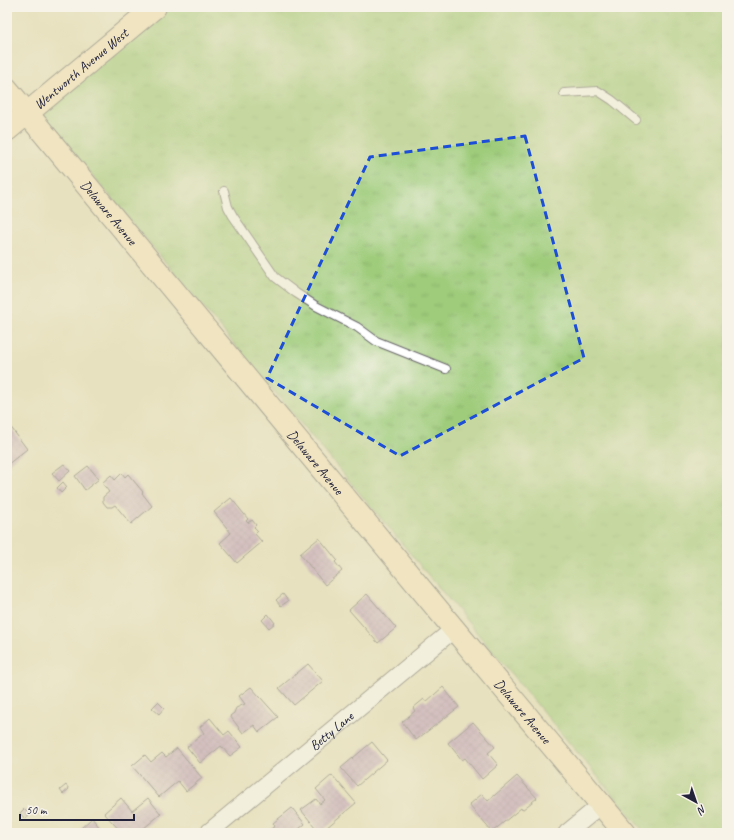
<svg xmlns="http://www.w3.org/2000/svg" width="734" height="840" font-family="Caveat,sans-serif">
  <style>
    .grass { fill: url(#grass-tufts); stroke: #60775a }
    .building { fill: url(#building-cross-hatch) }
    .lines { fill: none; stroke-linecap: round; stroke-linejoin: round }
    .lane-casing { stroke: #676569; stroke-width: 10 }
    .street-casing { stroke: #676569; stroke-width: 19 }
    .secondary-casing { stroke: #676569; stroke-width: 24 }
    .lane { stroke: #fff; stroke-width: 8 }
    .street { stroke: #fff; stroke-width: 17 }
    .secondary { stroke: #fae7c3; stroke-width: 22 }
    .marked { fill: none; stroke: #1d4ed8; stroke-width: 3; stroke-dasharray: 8 5; stroke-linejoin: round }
    .labels { text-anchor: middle; stroke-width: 4; stroke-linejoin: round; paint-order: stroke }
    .street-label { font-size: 14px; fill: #22223b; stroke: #f7f3e8 }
  </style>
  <defs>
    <pattern id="grass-tufts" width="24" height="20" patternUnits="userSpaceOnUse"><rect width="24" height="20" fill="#9ecc7a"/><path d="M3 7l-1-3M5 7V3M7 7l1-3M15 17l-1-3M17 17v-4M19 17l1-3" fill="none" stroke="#88af6a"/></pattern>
    <pattern id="building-cross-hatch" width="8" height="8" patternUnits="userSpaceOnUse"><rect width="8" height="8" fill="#bb96c0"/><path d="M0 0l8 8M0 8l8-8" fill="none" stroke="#987a9d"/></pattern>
  </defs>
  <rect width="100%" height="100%" fill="#f7f3e8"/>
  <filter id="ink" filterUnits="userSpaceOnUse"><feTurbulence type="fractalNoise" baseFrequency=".025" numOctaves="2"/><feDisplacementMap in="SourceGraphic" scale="8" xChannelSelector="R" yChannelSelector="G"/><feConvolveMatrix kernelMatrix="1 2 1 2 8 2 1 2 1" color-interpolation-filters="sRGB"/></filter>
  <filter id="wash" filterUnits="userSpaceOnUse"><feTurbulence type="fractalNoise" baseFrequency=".012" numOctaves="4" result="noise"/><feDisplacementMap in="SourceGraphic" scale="16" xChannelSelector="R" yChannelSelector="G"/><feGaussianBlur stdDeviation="0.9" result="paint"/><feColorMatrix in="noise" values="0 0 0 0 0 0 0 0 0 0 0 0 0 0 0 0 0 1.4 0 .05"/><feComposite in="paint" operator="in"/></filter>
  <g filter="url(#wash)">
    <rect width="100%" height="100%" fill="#e8e1bf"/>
    <path class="grass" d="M169 7H727V833H645L41 114Z"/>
    <g id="blocks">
      <g class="building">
        <path d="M7 422 27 449 7 465Z"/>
        <path d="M64 464 70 471 59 481 52 473Z"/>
        <path d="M88 466 99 479 85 490 75 476Z"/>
        <path d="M122 473 125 477 128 474 143 492 142 493 152 506 131 524 115 505 112 507H107L103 502V497L109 492 102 483 111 475 115 480Z"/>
        <path d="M63 482 67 487 61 493 57 488Z"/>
        <path d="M231 498 248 519 246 521 248 523 252 520 256 525 254 527 258 531 255 534 262 542 237 563 220 543 231 533 214 512Z"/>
        <path d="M319 538 337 560 335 562 342 571 325 585 300 554Z"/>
        <path d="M283 594 288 601 281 606 276 600Z"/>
        <path d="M367 594 396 628 378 643 349 610Z"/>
        <path d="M268 614 275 623 269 628 262 620Z"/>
        <path d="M308 664 323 681 294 705 279 688Z"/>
        <path d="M251 687 278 717 259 732 254 725 243 733 230 716 234 713 236 708 245 704 239 696Z"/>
        <path d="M443 687 459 707 416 740 402 722 415 711 413 708 424 699 426 702Z"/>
        <path d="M158 702 164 708 159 714 152 708Z"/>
        <path d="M210 718 224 735 229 731 242 747 230 756 221 746 200 763 187 747 204 733 200 727Z"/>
        <path d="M473 722 495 747 488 753 498 765 482 779 465 758 462 760 448 743Z"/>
        <path d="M372 742 387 760 357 786 341 768Z"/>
        <path d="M177 748 202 778 186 791 178 781 159 797 132 766 145 755 151 762 162 753 166 757Z"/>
        <path d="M332 775 356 803 320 833 301 810 316 799 320 804 325 800 316 789Z"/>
        <path d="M517 776 537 798 522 810 521 808 492 832 469 805 482 794 488 801Z"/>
        <path d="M66 785 69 789 63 794 60 790Z"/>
        <path d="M121 798 132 811 148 798 161 814 138 833H122L104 813Z"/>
        <path d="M292 808 305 824 294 833H266L275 826 273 823Z"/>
        <path d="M24 809 30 815 25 819 20 813Z"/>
        <path d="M92 818 104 833H84L80 829Z"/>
      </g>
    </g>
  </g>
  <g filter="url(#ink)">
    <use href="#blocks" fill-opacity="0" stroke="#676569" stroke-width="1"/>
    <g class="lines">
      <defs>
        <g id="lane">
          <path d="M564 93 598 91 612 100 636 120"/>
          <path d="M224 191 228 207 233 216 275 277 296 293 316 306 357 327 376 341 446 369"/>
        </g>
        <g id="street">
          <path id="s1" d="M208 833 454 629"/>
          <path d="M567 833 601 805"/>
        </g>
        <g id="secondary">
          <path id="s2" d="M7 89 454 629 625 833"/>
          <path id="s3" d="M7 130 155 7"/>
        </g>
      </defs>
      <use href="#lane" class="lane-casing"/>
      <use href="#street" class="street-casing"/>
      <use href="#secondary" class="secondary-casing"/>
      <use href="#lane" class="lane"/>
      <use href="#street" class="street"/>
      <use href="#secondary" class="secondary"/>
    </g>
  </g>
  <path d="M0 0H734V840H0ZM525 136 584 358 400 456 267 378 370 157Z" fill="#e8e1bf" fill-opacity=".55" fill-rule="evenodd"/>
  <path class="marked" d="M525 136 584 358 400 456 267 378 370 157Z"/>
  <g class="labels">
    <g class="street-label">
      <text dy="5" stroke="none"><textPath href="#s3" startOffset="96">Wentworth Avenue West</textPath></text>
      <text dy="5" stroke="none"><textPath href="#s2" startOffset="160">Delaware Avenue</textPath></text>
      <text dy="5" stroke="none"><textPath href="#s2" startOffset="484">Delaware Avenue</textPath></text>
      <text dy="5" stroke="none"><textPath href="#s2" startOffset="808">Delaware Avenue</textPath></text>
      <text dy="5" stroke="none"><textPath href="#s1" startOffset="160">Betty Lane</textPath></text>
    </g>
  </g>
  <rect width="734" height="840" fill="none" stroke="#f7f3e8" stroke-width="24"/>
  <g transform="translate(696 802) rotate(140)" stroke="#f7f3e8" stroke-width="3" paint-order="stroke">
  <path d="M0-3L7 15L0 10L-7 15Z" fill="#22223b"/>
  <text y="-6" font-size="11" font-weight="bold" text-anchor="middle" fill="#22223b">N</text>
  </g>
  <path d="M20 814v6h114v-6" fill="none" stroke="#22223b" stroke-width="2"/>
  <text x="26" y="814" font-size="12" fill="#22223b" stroke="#f7f3e8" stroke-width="3" paint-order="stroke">50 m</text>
</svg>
